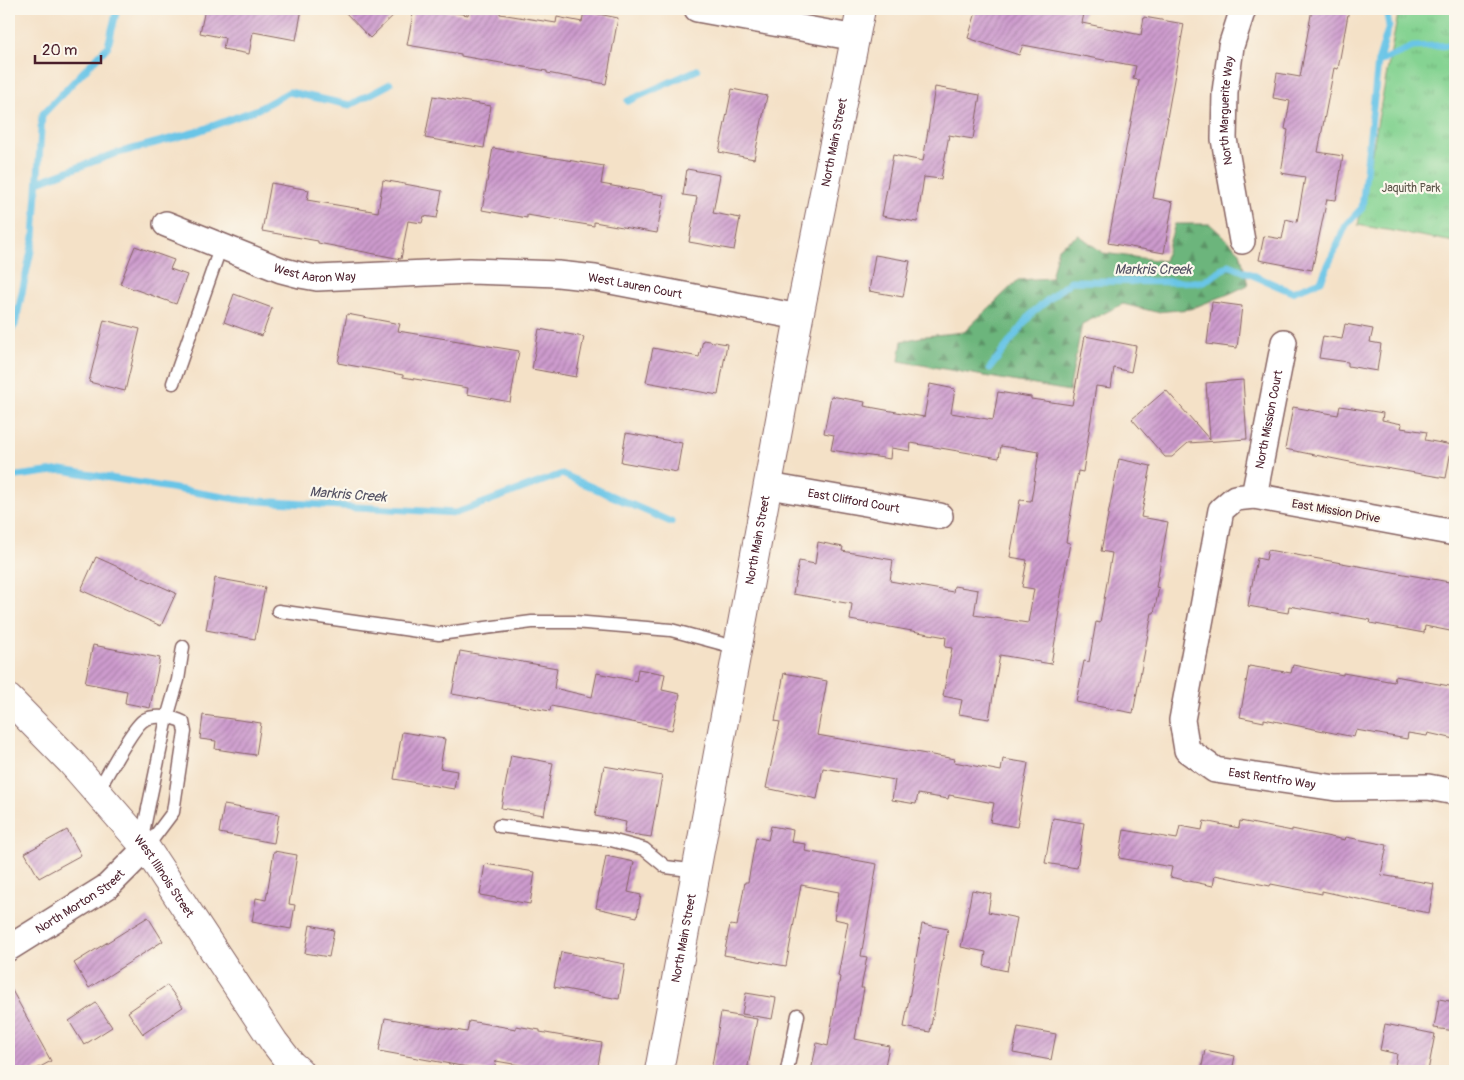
<svg xmlns="http://www.w3.org/2000/svg" width="1464" height="1080" font-family="Pangolin,sans-serif">
  <style>
    .forest { fill: url(#forest-firs); stroke: #5b6a54 }
    .park { fill: url(#park-tufts); stroke: #68795e }
    .lines { fill: none; stroke-linecap: round; stroke-linejoin: round }
    .stream { stroke: #69c5e7; stroke-width: 7 }
    .building { fill: url(#building-hatch) }
    .lane-casing { stroke: #866362; stroke-width: 15 }
    .street-casing { stroke: #866362; stroke-width: 28 }
    .secondary-casing { stroke: #866362; stroke-width: 30 }
    .primary-casing { stroke: #866362; stroke-width: 30 }
    .lane { stroke: #fff; stroke-width: 12 }
    .street { stroke: #fff; stroke-width: 25 }
    .secondary { stroke: #fff; stroke-width: 28 }
    .primary { stroke: #fff; stroke-width: 28 }
    .labels { text-anchor: middle; stroke-width: 4.5; stroke-linejoin: round; paint-order: stroke }
    .street-label { font-size: 12px; fill: #4a1f2b; stroke: #fbf7ec }
    .park-label { font-size: 12px; fill: #5c554a; stroke: #fbf7ec }
    .water-label { font-size: 14px; font-style: italic; fill: #535163; stroke: #fbf7ec }
  </style>
  <defs>
    <pattern id="forest-firs" width="22" height="20" patternUnits="userSpaceOnUse" patternTransform="scale(1.25)"><rect width="22" height="20" fill="#6cb57c"/><path d="M5 1l3.5 6h-7zM16 11l3.5 6h-7z" fill="#5b9366"/></pattern>
    <pattern id="park-tufts" width="24" height="20" patternUnits="userSpaceOnUse" patternTransform="scale(1.25)"><rect width="24" height="20" fill="#85d392"/><path d="M3 7l-1-3M5 7V3M7 7l1-3M15 17l-1-3M17 17v-4M19 17l1-3" fill="none" stroke="#74b57e"/></pattern>
    <pattern id="building-hatch" width="6" height="6" patternUnits="userSpaceOnUse" patternTransform="scale(1.25)"><rect width="6" height="6" fill="#cd9bce"/><path d="M-1 1l2-2M0 6l6-6M5 7l2-2" fill="none" stroke="#a87ea7"/></pattern>
  </defs>
  <rect width="100%" height="100%" fill="#fbf7ec"/>
  <filter id="ink" filterUnits="userSpaceOnUse"><feTurbulence type="fractalNoise" baseFrequency=".02" numOctaves="2"/><feDisplacementMap in="SourceGraphic" scale="10" xChannelSelector="R" yChannelSelector="G"/><feConvolveMatrix kernelMatrix="1 2 1 2 8 2 1 2 1" color-interpolation-filters="sRGB"/></filter>
  <filter id="wash" filterUnits="userSpaceOnUse"><feTurbulence type="fractalNoise" baseFrequency=".0096" numOctaves="4" result="noise"/><feDisplacementMap in="SourceGraphic" scale="20" xChannelSelector="R" yChannelSelector="G"/><feGaussianBlur stdDeviation="1.12" result="paint"/><feColorMatrix in="noise" values="0 0 0 0 0 0 0 0 0 0 0 0 0 0 0 0 0 1.4 0 .05"/><feComposite in="paint" operator="in"/></filter>
  <g filter="url(#wash)">
    <rect width="100%" height="100%" fill="#f4e1c7"/>
    <path class="forest" d="M1175 224H1210L1240 252 1248 285 1231 293 1190 309 1156 312 1123 304 1082 324 1069 391 899 361 902 341 926 336 964 332 1018 280 1051 278 1058 248 1079 235 1103 253 1164 261Z"/>
    <path class="park" d="M1399 9H1455V242L1358 225Z"/>
    <g class="lines">
      <g class="stream">
        <path d="M1378 62 1413 47 1455 45"/>
        <path d="M628 101 697 70"/>
        <path d="M38 182 114 154 196 132 258 109 289 92 350 105 390 84"/>
        <path d="M9 333 15 325 34 237 42 115 108 46 117 9"/>
        <path d="M990 368 1032 313 1071 281 1203 282 1229 265 1292 292 1321 281 1346 225 1362 208 1378 62 1389 26 1386 9"/>
        <path d="M9 477 62 470 242 500 456 513 562 474 671 522"/>
      </g>
    </g>
    <g id="blocks">
      <g class="building">
        <path d="M205 9H302L296 40 253 32 249 54 223 49 225 38 200 33Z"/>
        <path d="M342 9H400L370 38Z"/>
        <path d="M414 9H435L468 15 469 9H500V14L556 23 557 17 582 22 584 11 618 18 606 84 547 73V71L461 56V54L407 45Z"/>
        <path d="M977 9H1085L1082 23 1141 35 1144 17 1184 24 1167 118H1168L1153 198 1173 202 1164 253 1108 243 1139 80 1133 79 1136 66 1023 45 1019 55 968 38Z"/>
        <path d="M1312 9H1349L1338 69 1334 68 1318 152 1343 156 1336 200 1327 199 1312 270 1259 260 1264 236 1282 239 1286 219 1297 222 1305 177 1281 173 1288 130 1285 129 1290 101 1273 98 1277 73 1300 77Z"/>
        <path d="M935 87 980 95 973 139 949 135 941 179 924 177 917 222 882 216 893 155 923 161Z"/>
        <path d="M732 89 767 96 754 159 719 152Z"/>
        <path d="M433 96 491 106 484 148 425 138Z"/>
        <path d="M493 148 604 166 601 184 664 195 657 233 594 222V226L527 215V218L482 210Z"/>
        <path d="M687 169 720 175 713 213 740 218 734 250 689 242 697 197 683 195Z"/>
        <path d="M383 180 442 191 437 218 424 216 422 223 408 221 401 259 318 243V241L262 231 271 183 309 190 307 200 378 212Z"/>
        <path d="M135 246 174 260 170 269 187 275 176 304 120 284Z"/>
        <path d="M875 255 910 261 903 297 869 291Z"/>
        <path d="M234 294 272 308 262 336 224 322Z"/>
        <path d="M1212 302 1242 306 1237 348 1207 344Z"/>
        <path d="M347 314 400 324 398 331 519 351 510 402 467 394 468 388 403 377V375L338 363Z"/>
        <path d="M104 320 140 329 125 391 89 382Z"/>
        <path d="M1345 324 1373 329 1370 342 1381 344 1377 371 1348 366V362L1319 358 1323 336 1342 339Z"/>
        <path d="M539 329 584 337 576 377 532 369Z"/>
        <path d="M1085 336 1136 346 1131 372 1114 368 1111 388 1096 386 1083 472 1078 471 1066 542 1070 543 1058 612H1060L1051 664 1000 655 989 719 959 714 962 700 943 696 952 648 945 647 946 637 850 620 852 604 793 594 799 561 815 564 818 542 843 547 842 551 893 560 890 581 953 592 954 586 978 590 974 615 1028 623 1034 589 1022 587 1027 560 1010 557 1020 500 1031 501 1039 452 1001 446 999 458 911 443 910 451 891 448 890 459 831 450 834 435 824 433 831 396 865 402 864 406 924 417 930 384 955 389 951 413 993 420 998 392 1031 397V399L1072 405Z"/>
        <path d="M703 340 727 344 718 395 646 382 653 348 699 357Z"/>
        <path d="M1243 380 1247 439 1188 443 1172 457H1165L1132 419 1166 390 1210 440 1206 383Z"/>
        <path d="M1340 406 1383 413 1382 420 1402 424 1401 428 1427 432 1425 440 1452 445 1446 478 1355 463 1285 449 1293 407 1338 415Z"/>
        <path d="M626 433 682 443 677 472 621 462Z"/>
        <path d="M1119 459 1151 466 1141 517 1168 522 1156 587 1159 588 1154 613H1152L1133 713 1076 702 1084 661 1089 662 1096 622 1100 623 1112 553 1101 551Z"/>
        <path d="M1268 550 1455 583V632L1425 626 1424 633 1370 623 1371 620 1289 606 1288 613 1248 606 1257 558 1266 560Z"/>
        <path d="M96 557 176 593 161 626 81 590Z"/>
        <path d="M215 578 265 587 255 639 206 630Z"/>
        <path d="M93 645 160 658 150 708 125 703 127 691 85 683Z"/>
        <path d="M460 651 557 668 554 688 592 697 597 673 636 681 638 669 665 674 662 690 680 694 672 730 551 706 550 711 452 694Z"/>
        <path d="M1293 665 1343 675V673L1394 682 1395 676 1455 687V739L1428 733 1427 736 1408 733 1407 739 1356 730 1354 737 1264 719V722L1240 717 1249 666 1291 673Z"/>
        <path d="M784 673 827 681 817 735 955 759 954 762 1001 771 1003 759 1028 763 1017 827 990 822 994 803 949 795 948 799 918 794 916 804 892 800 895 780 823 768 817 799 766 788 780 722 775 721Z"/>
        <path d="M203 715 261 723 256 755 215 749 216 741 200 739Z"/>
        <path d="M402 732 445 739 440 768 457 771 454 789 394 779Z"/>
        <path d="M511 755 553 763 544 815 501 808Z"/>
        <path d="M604 766 662 776 651 837 624 833 626 822 595 816Z"/>
        <path d="M224 805 279 814 274 843 219 833Z"/>
        <path d="M1053 818 1084 823 1077 868 1045 863Z"/>
        <path d="M1204 821 1239 828 1240 821 1292 831V829L1345 840 1346 837 1387 845 1381 875 1434 884 1429 913 1385 905 1322 891V894L1271 884 1270 886 1215 875 1213 886 1170 877 1172 867 1119 858 1124 830 1177 839 1180 826 1202 830Z"/>
        <path d="M771 826 793 830 791 842 806 844 805 851 877 864 861 956 867 957 861 988H864L855 1039 889 1046 884 1071H811L817 1043 828 1046 840 977 838 976 848 922 834 919 839 892 801 885 786 966 724 955 730 925 737 926 745 882H748L756 837 768 840Z"/>
        <path d="M67 830 81 855 39 878 25 853Z"/>
        <path d="M274 851 297 855 289 904 295 905 291 929 252 922 256 898 266 900Z"/>
        <path d="M606 856 634 862 628 892 641 895 637 917 596 908Z"/>
        <path d="M485 864 535 872 530 904 480 895Z"/>
        <path d="M972 890 991 894 988 912 1017 918 1007 971 984 966 986 952 961 947Z"/>
        <path d="M148 917 163 941 89 988 74 963Z"/>
        <path d="M922 924 948 929 930 1032 904 1027Z"/>
        <path d="M310 925 334 930 329 957 305 953Z"/>
        <path d="M561 952 625 964 619 999 554 987Z"/>
        <path d="M9 985 51 1061 33 1071H15L9 1060Z"/>
        <path d="M167 985 183 1007 143 1034 128 1012Z"/>
        <path d="M746 993 776 998 772 1019 742 1014Z"/>
        <path d="M1439 999 1455 1002V1031L1434 1028Z"/>
        <path d="M96 1003 112 1027 84 1045 69 1021Z"/>
        <path d="M721 1013 757 1019 747 1071H711Z"/>
        <path d="M385 1018 467 1032 469 1021 516 1029V1026L540 1030V1032L602 1043 597 1071H553L496 1061 494 1071H489L379 1051Z"/>
        <path d="M1385 1024 1435 1034 1428 1071H1420L1395 1066 1397 1054 1380 1050Z"/>
        <path d="M1018 1027 1056 1034 1051 1060 1013 1053Z"/>
        <path d="M1205 1050 1235 1056 1232 1071H1201Z"/>
      </g>
    </g>
  </g>
  <g filter="url(#ink)">
    <use href="#blocks" fill-opacity="0" stroke="#866362" stroke-width="1"/>
    <g class="lines">
      <defs>
        <g id="lane">
          <path d="M173 383 221 246"/>
          <path d="M278 611 439 634 532 622H574L671 630 738 648"/>
          <path d="M97 792C105 779 133 726 144 720 154 714 174 717 183 722L185 732 173 812 146 848"/>
          <path d="M499 826 611 840 644 849 666 867 697 871"/>
          <path d="M141 842 167 718 178 680 183 647"/>
          <path d="M787 1071 798 1015"/>
        </g>
        <g id="street">
          <path d="M697 9 856 38"/>
          <path id="s1" d="M166 224 281 270 300 275 317 278 470 271 558 274 595 278 799 317"/>
          <path id="s2" d="M1242 241 1224 139 1225 92 1231 46 1243 9"/>
          <path id="s3" d="M769 486 940 516"/>
          <path id="s4" d="M1254 496 1284 342"/>
          <path id="s5" d="M1455 533 1254 496 1235 498 1221 510 1182 720 1187 750 1215 770 1336 788 1428 787 1455 792"/>
          <path id="s6" d="M9 948 108 886 146 848"/>
        </g>
        <g id="secondary">
          <path id="s7" d="M659 1071 799 317 861 9"/>
        </g>
        <g id="primary">
          <path id="s8" d="M9 699 71 762 146 848 274 1042 291 1064 299 1071"/>
        </g>
      </defs>
      <use href="#lane" class="lane-casing"/>
      <use href="#street" class="street-casing"/>
      <use href="#secondary" class="secondary-casing"/>
      <use href="#primary" class="primary-casing"/>
      <use href="#lane" class="lane"/>
      <use href="#street" class="street"/>
      <use href="#secondary" class="secondary"/>
      <use href="#primary" class="primary"/>
    </g>
  </g>
  <g class="labels">
    <g class="street-label">
      <text dy="4" stroke="none"><textPath href="#s2" startOffset="132">North Marguerite Way</textPath></text>
      <text dy="4" stroke="none"><textPath href="#s7" startOffset="945">North Main Street</textPath></text>
      <text dy="4" stroke="none"><textPath href="#s1" startOffset="158">West Aaron Way</textPath></text>
      <text dy="4" stroke="none"><textPath href="#s1" startOffset="480">West Lauren Court</textPath></text>
      <text dy="4" stroke="none"><textPath href="#s4" startOffset="78">North Mission Court</textPath></text>
      <text dy="4" stroke="none"><textPath href="#s3" startOffset="86">East Clifford Court</textPath></text>
      <text transform="translate(1336 511) rotate(10)" y="4">East Mission Drive</text>
      <text dy="4" stroke="none"><textPath href="#s7" startOffset="540">North Main Street</textPath></text>
      <text dy="4" stroke="none"><textPath href="#s5" startOffset="578">East Rentfro Way</textPath></text>
      <text dy="4" stroke="none"><textPath href="#s8" startOffset="236">West Illinois Street</textPath></text>
      <text dy="4" stroke="none"><textPath href="#s6" startOffset="85">North Morton Street</textPath></text>
      <text dy="4" stroke="none"><textPath href="#s7" startOffset="135">North Main Street</textPath></text>
    </g>
    <g class="park-label">
      <text x="1411" y="192">Jaquith Park</text>
    </g>
    <g class="water-label">
      <text x="1153" y="274">Markris Creek</text>
      <text transform="translate(348 494) rotate(4)" y="5">Markris Creek</text>
    </g>
  </g>
  <rect width="1464" height="1080" fill="none" stroke="#fbf7ec" stroke-width="30"/>
  <path d="M35 55v8h66v-8" fill="none" stroke="#4a1f2b" stroke-width="2.5"/>
  <text x="42" y="55" font-size="15" fill="#4a1f2b" stroke="#fbf7ec" stroke-width="4" paint-order="stroke">20 m</text>
</svg>
